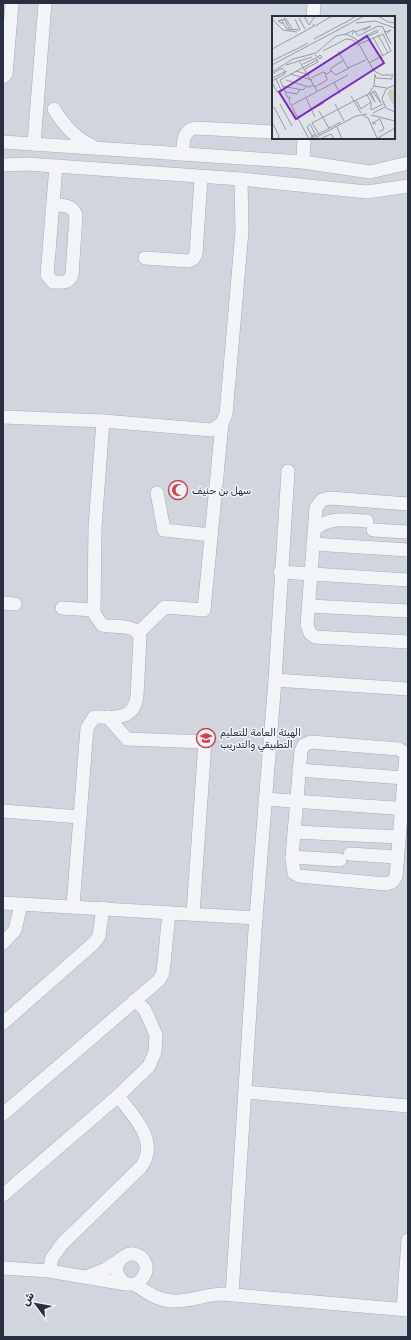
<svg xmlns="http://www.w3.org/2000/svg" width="411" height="1340" font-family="Rubik,'Noto Sans Arabic',sans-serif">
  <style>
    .built { fill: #d1d5de; fill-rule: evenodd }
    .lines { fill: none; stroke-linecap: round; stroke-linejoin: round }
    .minor-casing { stroke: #a8adb7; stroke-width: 14 }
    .minor { stroke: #f2f4f7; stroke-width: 13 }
    .labels { text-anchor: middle; stroke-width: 3; stroke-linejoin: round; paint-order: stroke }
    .poi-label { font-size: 10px; fill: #272f41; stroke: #eff2f7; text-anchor: start }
    .inset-road { fill: none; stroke: #959ba6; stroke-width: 1 }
    .view { fill: #7b2cbf; fill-opacity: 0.15; stroke: #7b2cbf; stroke-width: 2 }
    .inset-edge { fill: none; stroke: #272f41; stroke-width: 2 }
  </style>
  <rect width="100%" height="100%" fill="#dfe3e9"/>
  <path class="built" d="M3 3H408V1337H3ZM273 17H394V138H273Z"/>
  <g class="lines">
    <defs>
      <g id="minor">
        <path d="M313 17 314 3"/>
        <path d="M3 77 6 74 12 3"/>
        <path d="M54 109C64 126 75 138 92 146"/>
        <path d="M3 142 303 162 370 172 408 163"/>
        <path d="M34 144 45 3"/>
        <path d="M183 154C183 143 182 131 195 128L273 132"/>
        <path d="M303 162 304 138"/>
        <path d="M3 165 27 164 241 179 367 192 408 186"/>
        <path d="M53 204C63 206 72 204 76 215L72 275C68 284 62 282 53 282L47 275 56 166"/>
        <path d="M145 258 189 261 193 259 196 254 201 178"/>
        <path d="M3 417 103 421 212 430 222 423 226 414 242 231 241 179"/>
        <path d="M157 493 164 530 211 535"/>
        <path d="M408 504 330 498 322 500 316 508 307 625 310 633 315 637 408 642"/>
        <path d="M315 529C331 516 348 520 367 521"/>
        <path d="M373 530 408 532"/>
        <path d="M313 544 408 550"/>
        <path d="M280 572 408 580"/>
        <path d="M3 603 15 604"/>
        <path d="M309 606 408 611"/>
        <path d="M62 608 94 610"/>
        <path d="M138 633 165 607 204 610 222 423"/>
        <path d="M275 680 408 689"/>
        <path d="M108 717 127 739 205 742 193 914"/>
        <path d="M311 742 399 749 406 754 396 877 392 882 386 884 299 876 294 873 292 857 301 751 304 745Z"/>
        <path d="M299 770 404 778"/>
        <path d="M265 799 408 809"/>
        <path d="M3 811 80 817"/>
        <path d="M294 832 399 837"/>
        <path d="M350 854 397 857"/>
        <path d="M292 857 340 860"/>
        <path d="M3 903 256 918"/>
        <path d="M73 906 87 728 94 717C114 717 134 721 137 696L140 637C135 623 114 628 102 625L94 613 95 527 103 421"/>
        <path d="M3 943 15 930 21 905"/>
        <path d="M3 1023 94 943 99 936 103 908"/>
        <path d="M245 1092 408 1106"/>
        <path d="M3 1114 159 980 163 973 169 913"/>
        <path d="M3 1195 118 1096 149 1066 155 1052 156 1035 145 1010 135 1000"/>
        <path d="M3 1268 49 1271 126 1284"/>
        <path d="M49 1271 52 1258 62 1244 141 1167C160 1141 133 1116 118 1096"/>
        <path d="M86 1277 106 1269 118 1261"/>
        <path d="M135 1285C159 1269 139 1247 125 1256 114 1262 114 1276 125 1283 128 1285 133 1283 136 1285 148 1293 157 1300 172 1301 190 1302 206 1294 223 1294L408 1310"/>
        <path d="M232 1295 255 930 275 680 288 471"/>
        <path d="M403 1310 408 1240"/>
      </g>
    </defs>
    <use href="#minor" class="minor-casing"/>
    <use href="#minor" class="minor"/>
  </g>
  <defs>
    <symbol id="mosque-ring" viewBox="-11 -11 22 22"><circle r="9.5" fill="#eff2f7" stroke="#d43f4c" stroke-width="1.5"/><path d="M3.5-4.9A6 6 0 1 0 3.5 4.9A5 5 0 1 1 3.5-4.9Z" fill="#d43f4c"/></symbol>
    <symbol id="university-ring" viewBox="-11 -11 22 22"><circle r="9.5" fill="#eff2f7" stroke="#d43f4c" stroke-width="1.5"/><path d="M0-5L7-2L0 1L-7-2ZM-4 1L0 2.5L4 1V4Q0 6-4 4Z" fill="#d43f4c"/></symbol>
  </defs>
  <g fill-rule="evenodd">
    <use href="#mosque-ring" x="167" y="479" width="22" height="22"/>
    <use href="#university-ring" x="195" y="727" width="22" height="22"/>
  </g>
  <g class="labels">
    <g class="poi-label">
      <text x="192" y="494">سهل بن حنيف</text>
      <text x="220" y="736">الهيئة العامة للتعليم<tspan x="220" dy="12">التطبيقي والتدريب</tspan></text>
    </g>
  </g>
  <g transform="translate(272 16)">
    <rect width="123" height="123" fill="#dfe3e9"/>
    <path d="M118 73H123V92L115 78Z" fill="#c4d3c0"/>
    <path class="inset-road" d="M32 0 37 9 43 0M106 0 116 6 123 7M12 2 18 14M27 2 33 13M0 3 11 14 25 16M9 3 15 13 28 14 23 3M73 7 84 0M84 7 103 5 123 12M11 8 6 5 14 3 21 14M43 10 60 0M105 14 106 16 90 23V22ZM83 15 86 20 106 10 111 11 113 16M112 15 119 28M83 16 99 10 91 15M113 16 119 14 114 18M74 18 82 14 80 19M26 19 42 10 41 8 42 9V10M106 19 116 37M101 21 111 40M42 23 74 6M87 28 111 18 119 35 97 47M0 33 26 19M21 35 36 27M51 35 74 23 81 24 86 30M66 35 76 52 94 44M43 39 48 43 50 41 48 39 46 41M0 45 22 34M28 46 45 75M31 48 44 42 46 46 33 53M0 49 92 0M14 49 40 41M24 55 37 59M59 55 64 59 77 52M0 56 21 43 44 37 64 20 74 18 84 23 102 55 110 59H123M0 58 10 52 13 56M18 58 40 64M103 59 104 62 120 63V60M0 62 15 55M39 62 51 56 55 58 59 55V52L72 44M14 64 37 71 42 69M0 65 13 58V56M0 66 5 76 9 74 4 63M62 66 68 78M123 69 114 73 110 83 114 92 123 96M10 70 31 74 35 70M102 70 115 72M43 71 55 64 53 57M14 76 25 78 28 73M99 77 103 86 97 77 102 70 103 58M95 79 99 86V94M79 80 89 97M16 82 8 64 45 44M16 82 18 81 17 85 37 123M34 82 43 101M84 84 89 93 99 86M8 88 20 110M63 88 72 105M20 89 76 59M2 91 14 114M99 94 111 88M47 95 57 112M101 97 113 91M91 99 96 102 105 122M99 99 123 105M26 101 52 87M0 106 7 120 6 123M40 107 82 85 103 75 109 87 101 76M40 107 47 118M104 108 100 107 108 103 112 113 107 116M65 111 70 123M40 120 43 118 38 108 35 111 40 120V121L41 123 84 100 95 98M37 123 69 106M48 123 59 118 62 123M104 123 123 112"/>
    <path class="view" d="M95 20 112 47 24 103 7 76Z"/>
    <rect width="123" height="123" class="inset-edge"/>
  </g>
  <rect width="411" height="1340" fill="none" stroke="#272f41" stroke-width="8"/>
  <g transform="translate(36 1304) rotate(302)" stroke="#eff2f7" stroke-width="3" paint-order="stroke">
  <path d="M0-3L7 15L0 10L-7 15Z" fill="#272f41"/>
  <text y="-6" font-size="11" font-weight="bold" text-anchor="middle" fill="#272f41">ش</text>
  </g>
</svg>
